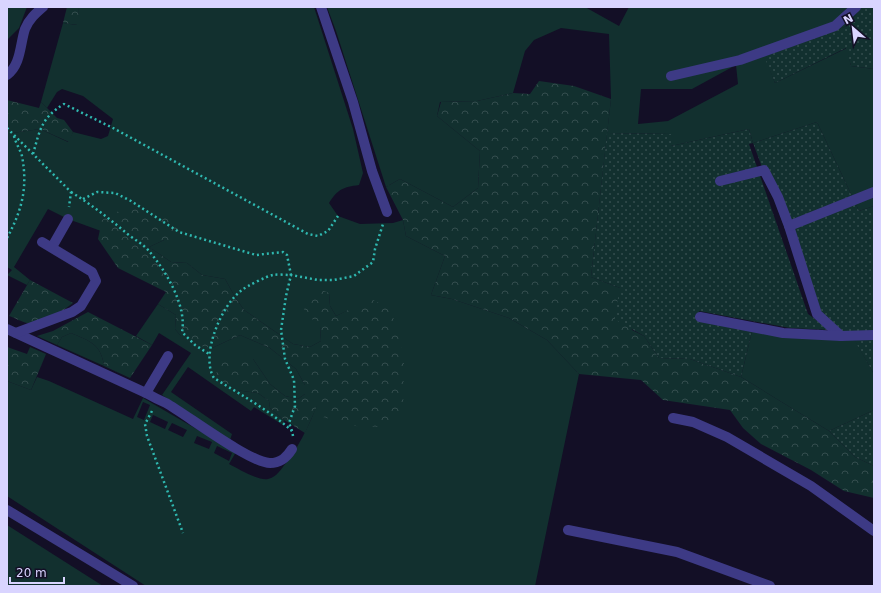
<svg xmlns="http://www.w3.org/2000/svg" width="881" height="593" font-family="'DejaVu Sans',sans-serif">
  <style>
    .green { fill: #12302f; fill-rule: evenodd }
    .forest { fill: url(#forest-crowns) }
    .garden { fill: url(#garden-dots) }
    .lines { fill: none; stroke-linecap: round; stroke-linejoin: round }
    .path { stroke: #2fb8b0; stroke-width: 2.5; stroke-dasharray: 2 3; stroke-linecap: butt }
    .minor { stroke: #3d3a85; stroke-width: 10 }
  </style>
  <defs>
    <pattern id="forest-crowns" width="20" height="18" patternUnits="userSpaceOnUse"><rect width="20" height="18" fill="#12302f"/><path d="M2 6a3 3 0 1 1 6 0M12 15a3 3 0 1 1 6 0" fill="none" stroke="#344d4e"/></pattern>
    <pattern id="garden-dots" width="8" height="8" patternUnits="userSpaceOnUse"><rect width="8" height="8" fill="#12302f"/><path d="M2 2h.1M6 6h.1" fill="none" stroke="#344d4e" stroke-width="1.8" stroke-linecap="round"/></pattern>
  </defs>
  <rect width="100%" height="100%" fill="#130f26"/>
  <g class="green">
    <path d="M7 7H27L19 28 7 40Z"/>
    <path d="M79 7H314L353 129 363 173 359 185C343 187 338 189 329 203L338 216 360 224 393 223 403 220 406 236 445 256 431 295 452 299 509 318 547 340 579 374 535 586H146L7 496V381L31 390 37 377 49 381 133 419 143 398 236 452 229 464C239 469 258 481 268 479 277 477 281 469 286 463 318 422 331 360 347 311L336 316 330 306 329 293 320 326 321 341 310 347 293 344 244 310 235 297 225 279 202 275 187 263 171 262 149 247 164 240H179L103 220 101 231 68 219 48 209 14 267 30 280 27 285 7 275 12 270 7 267V128L12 133 40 129 68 142 73 132 101 139 108 136 113 119 83 96 62 89 57 92 47 108 41 102 63 23 77 25ZM143 402 150 405 144 420 137 417ZM153 415 168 422 165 429 150 422ZM172 423 187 430 183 437 168 430ZM197 436 212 442 209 449 194 443ZM217 446 232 453 229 461 214 453Z"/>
    <path d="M327 7H585L619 26 629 7H862L847 26 765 56 775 83 847 48 851 66 874 69V206L859 211 817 122 753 143 749 129 671 146 670 134 607 133 611 99 609 34 561 28 534 40 525 51 513 93 477 101 440 102 437 116 480 151 478 188 453 207 400 179 386 187 336 31ZM736 65 738 84 668 121 638 124 641 89H692Z"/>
    <path d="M158 304 176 315 175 329 180 335 212 348 240 335 270 348 296 369 305 385V394L298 399 285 396 270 384 253 359 236 390 258 393 269 401 270 408 284 420 283 425 254 407 251 411 188 367 171 392 232 434 230 440 162 395 191 353 159 333 152 345 136 336Z"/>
    <path d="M753 327 852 335 874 374V410L829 431 741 377Z"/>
    <path d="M71 333C90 341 101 344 104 366L57 345 62 337Z"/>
    <path d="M7 525 103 586H7Z"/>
  </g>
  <g class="forest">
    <path d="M67 7H79L78 25 63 23Z"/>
    <path d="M539 81 574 86 611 99 591 277 620 288 632 330 644 336 659 358 690 359 741 377 829 431 855 457 874 466V498L844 491 811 470 761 444 743 428 730 410 663 400 641 380 579 374 547 340 509 318 452 299 431 295 445 256 406 236 403 220 386 187 400 179 453 207 478 188 480 151 437 116 441 102 477 101 513 93 530 94Z"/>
    <path d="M7 100 39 108 41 102 57 118 64 120 73 132 69 142 40 129 12 133 7 128Z"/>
    <path d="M138 209 168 217 184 224 189 232 179 240H164L149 247 171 262 187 263 202 275 225 279 235 297 244 310 293 344 310 347 321 341 320 326 304 312 305 300 320 289 329 293 330 306 336 316 371 299 391 309 404 358 403 416 383 427 355 426 323 417 317 406 305 433 284 420 270 408 269 401 258 393 236 390 220 384 216 377 218 363 228 358 253 359 270 384 285 396 298 399 305 394V385L296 369 270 348 240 335 212 348 195 345 180 335 175 329 176 315 158 304 166 292 118 268 98 239 102 220 119 211Z"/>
    <path d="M30 280 73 303C60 313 44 324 27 323 22 322 15 318 9 316Z"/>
    <path d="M88 312 152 345 130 378 104 366C101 344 90 341 71 333L62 337 57 345 37 336 53 331Z"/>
    <path d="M7 347 27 354 30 347 46 354 31 390 7 381Z"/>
  </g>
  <g class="garden">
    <path d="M862 7H874V69L851 66 846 48 775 83 764 56 847 26Z"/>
    <path d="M817 122 859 211 874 206V374L852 336H841L817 314 753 143 749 144 808 314 830 330 790 328 699 311 700 317 753 327 741 377 690 359 659 358 644 336 614 319 620 288 591 277 607 133 671 134V146L749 129 753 143Z"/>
    <path d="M874 410V466L855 457 829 431Z"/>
  </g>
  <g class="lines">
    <g class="path">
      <path d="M7 128 71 192 69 207"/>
      <path d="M33 154C40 130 41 118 64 104L113 128 308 234 318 236 328 231 338 216"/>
      <path d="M71 192C92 205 111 220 130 236 137 241 144 245 149 251 166 271 187 306 182 332L195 345 209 354"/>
      <path d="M83 199 97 192 115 193 131 201 179 232 256 255 283 252 287 255 291 275C285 275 278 274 273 275 267 276 247 286 242 290 221 305 200 356 214 378 241 395 269 410 292 431"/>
      <path d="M7 238C22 210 28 188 22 156 20 149 16 144 14 136"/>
      <path d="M152 411 145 424 147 436 183 533"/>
      <path d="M293 436 292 431 289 423 295 406 294 380 285 359 281 330 286 296 291 275 318 280H334L354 276 373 262 375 249 383 224"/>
    </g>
    <g class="minor">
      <path d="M321 7 353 102 372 171 387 212"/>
      <path d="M7 75C21 65 20 44 25 29 29 19 36 13 43 7"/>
      <path d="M671 76 740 60 835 26 856 7"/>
      <path d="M720 181 764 170 778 197 789 226 817 314 841 336"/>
      <path d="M789 226 874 192"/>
      <path d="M52 247 68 219"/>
      <path d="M700 317 783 333 841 336 874 335"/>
      <path d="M7 329 146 393C153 397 159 400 166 403 187 415 250 463 270 463 281 463 287 457 292 449"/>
      <path d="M16 333 72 312 81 306 96 281 92 272 42 242"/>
      <path d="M146 393 168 356"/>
      <path d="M673 418 693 422 727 437 811 486 874 531"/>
      <path d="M7 510 133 586"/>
      <path d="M568 530 677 552 770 586"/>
    </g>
  </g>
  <rect width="881" height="593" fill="none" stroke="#d9d4ff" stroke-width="16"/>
  <g transform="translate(853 28) rotate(332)" stroke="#130f26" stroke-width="3" paint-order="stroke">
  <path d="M0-3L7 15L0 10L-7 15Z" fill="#d9d4ff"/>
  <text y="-6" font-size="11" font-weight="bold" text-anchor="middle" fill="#d9d4ff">N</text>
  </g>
  <path d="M10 577v6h54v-6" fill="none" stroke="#d9d4ff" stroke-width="2"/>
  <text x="16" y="577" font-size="12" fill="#d9d4ff" stroke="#130f26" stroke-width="3" paint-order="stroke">20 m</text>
</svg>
